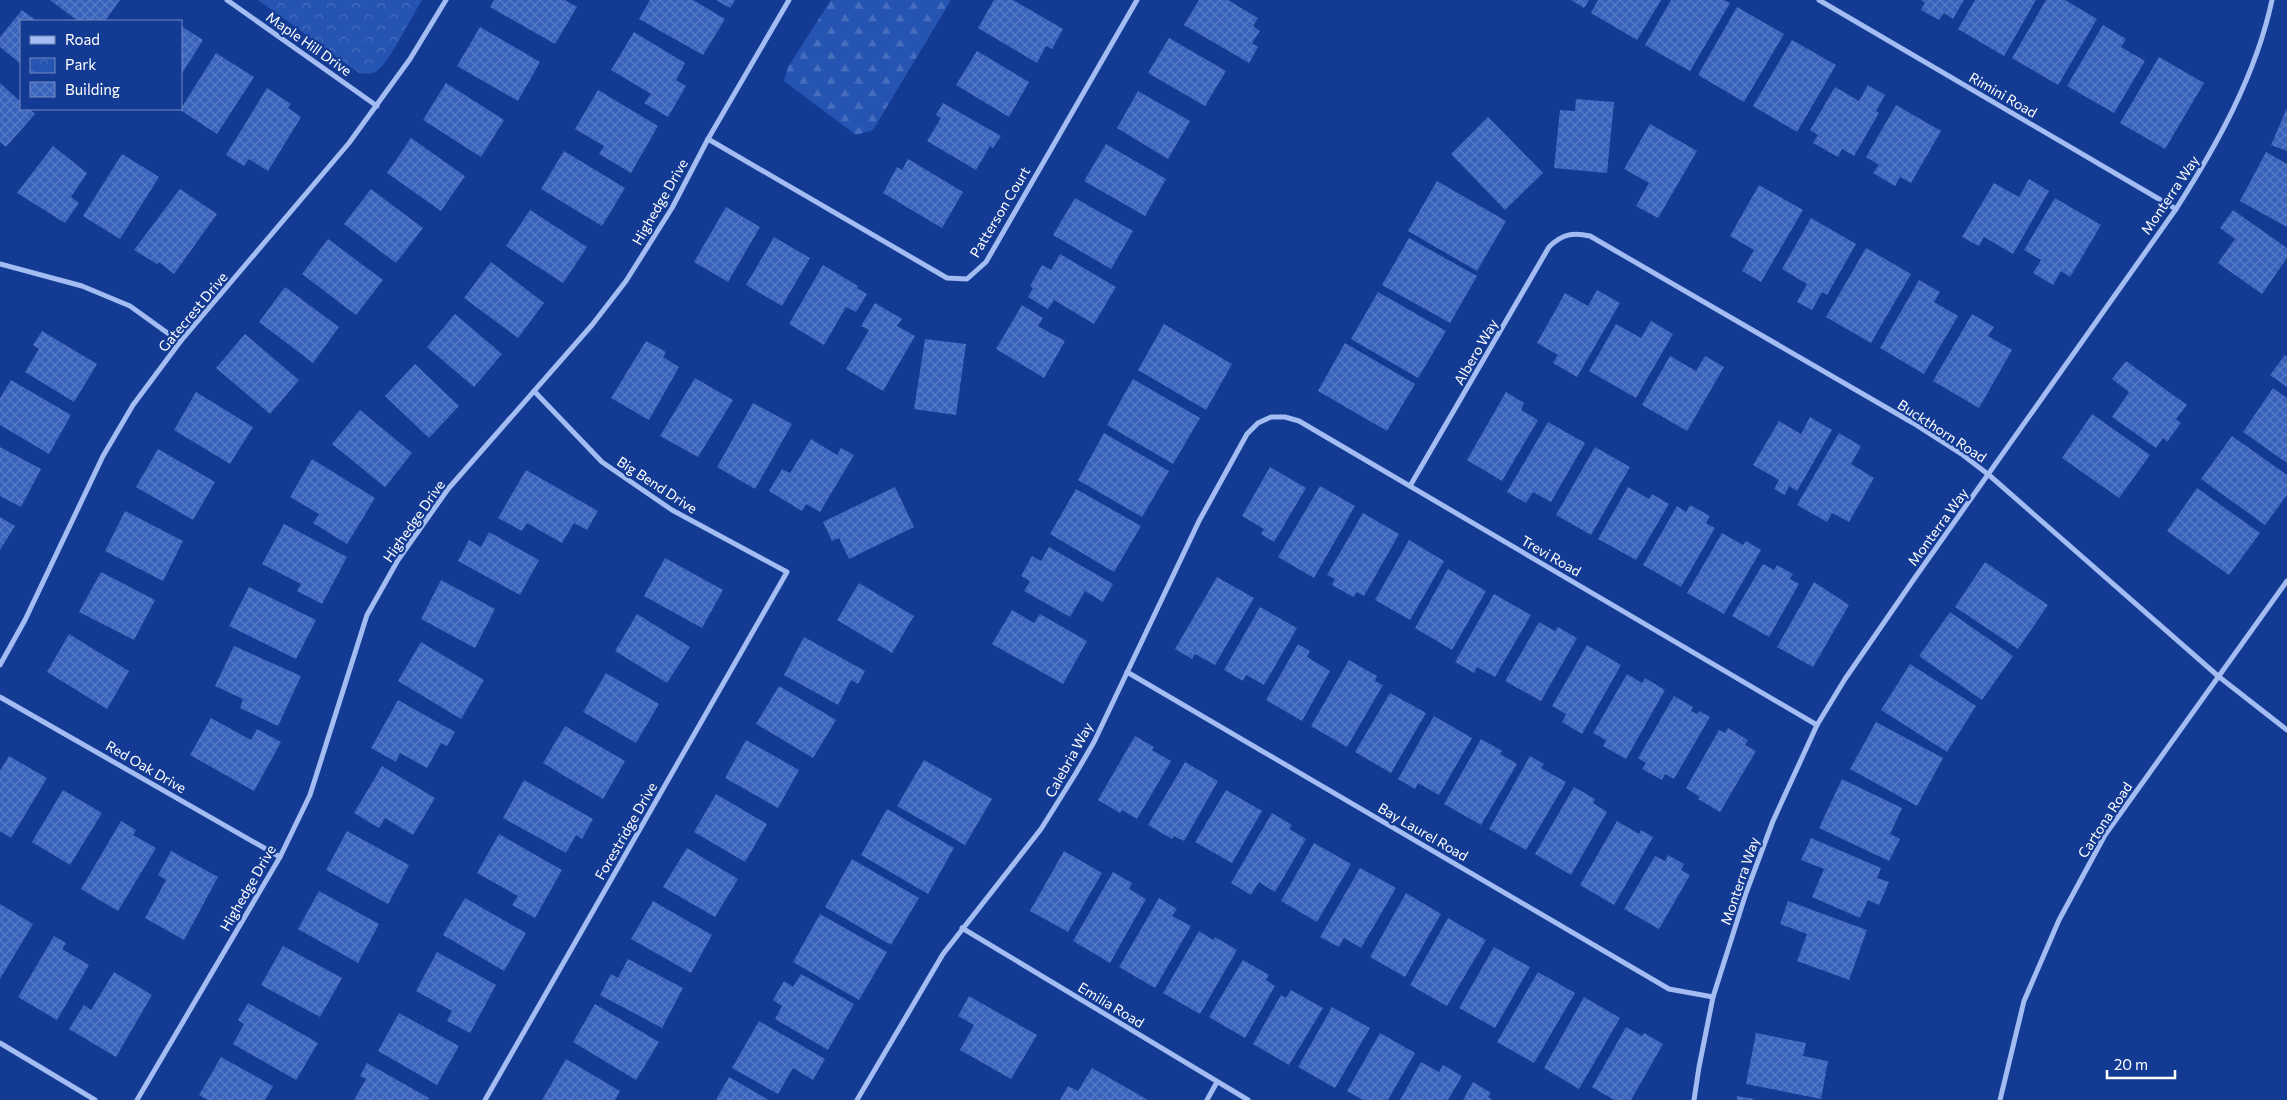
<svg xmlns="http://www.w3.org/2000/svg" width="2287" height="1100" font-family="Commissioner,sans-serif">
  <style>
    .forest { fill: url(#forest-firs) }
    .park { fill: url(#park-crowns) }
    .building { fill: url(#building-cross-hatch) }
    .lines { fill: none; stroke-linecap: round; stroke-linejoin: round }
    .street { stroke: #a3bcf2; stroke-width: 5 }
    .labels { text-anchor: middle; stroke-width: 4.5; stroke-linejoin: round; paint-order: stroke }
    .street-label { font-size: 14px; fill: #fff; stroke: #143b94 }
  </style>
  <defs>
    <pattern id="forest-firs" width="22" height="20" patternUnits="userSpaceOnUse" patternTransform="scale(1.25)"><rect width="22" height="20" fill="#2654b3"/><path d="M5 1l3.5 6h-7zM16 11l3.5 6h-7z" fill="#476ebe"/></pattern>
    <pattern id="park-crowns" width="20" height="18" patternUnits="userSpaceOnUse" patternTransform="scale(1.25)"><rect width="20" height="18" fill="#2654b3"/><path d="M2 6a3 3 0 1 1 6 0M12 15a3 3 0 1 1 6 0" fill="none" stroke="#476ebe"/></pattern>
    <pattern id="building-cross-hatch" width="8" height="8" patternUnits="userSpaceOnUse" patternTransform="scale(1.25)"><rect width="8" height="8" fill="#3862bb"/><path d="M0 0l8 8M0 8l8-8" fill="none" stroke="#567ac5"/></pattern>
  </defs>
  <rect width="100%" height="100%" fill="#143b94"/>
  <path class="forest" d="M831 0H951L873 130 856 135 784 81 788 67Z"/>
  <path class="park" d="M258 0H422C411 17 392 58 378 70 373 75 366 74 359 73Z"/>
  <g class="building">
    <path d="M50 0H120L105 21H78Z"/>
    <path d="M494 0H565L577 7 555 44 490 7Z"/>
    <path d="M650 0H693L725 19 703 55 639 19Z"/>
    <path d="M716 0H735L730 8Z"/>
    <path d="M994 0H1013L1063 29 1052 49 1046 46 1037 63 978 28Z"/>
    <path d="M1199 0H1228L1258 18 1253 26 1260 31 1252 43 1258 47 1249 63 1184 25Z"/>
    <path d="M1571 0H1589L1584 8Z"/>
    <path d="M1598 0H1661L1637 40 1591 13Z"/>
    <path d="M1671 0H1724L1730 3 1690 71 1645 45Z"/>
    <path d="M1921 0H1964L1953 19 1944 13 1939 20 1921 10 1925 3Z"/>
    <path d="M1975 0H2036L2004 56 1958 29Z"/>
    <path d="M2046 0H2065L2097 19 2058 85 2012 58Z"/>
    <path d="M1737 7 1784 34 1744 102 1698 75Z"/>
    <path d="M22 10 37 21H21V64L0 47V37Z"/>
    <path d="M2103 25 2126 39 2121 47 2145 61 2114 113 2067 86Z"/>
    <path d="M181 26 203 40 181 75Z"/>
    <path d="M480 27 540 62 518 101 457 66Z"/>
    <path d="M634 32 685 63 676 80 686 86 668 117 644 103 651 94 611 70Z"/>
    <path d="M1169 38 1226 71 1205 106 1148 73Z"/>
    <path d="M1792 40 1836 65 1797 132 1753 106Z"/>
    <path d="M977 51 1029 82 1009 117 956 85Z"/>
    <path d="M216 53 254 77 217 134 180 110Z"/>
    <path d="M2159 57 2204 83 2165 149 2120 123Z"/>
    <path d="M0 83 21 102V109H29L35 114 6 147 0 142Z"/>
    <path d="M446 83 504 120 481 157 423 120Z"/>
    <path d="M1868 85 1885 95 1876 111 1879 113 1854 156 1842 149 1838 157 1813 143 1818 135 1810 130 1835 87 1859 101Z"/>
    <path d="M267 88 291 104 288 108 301 117 268 171 249 159 244 166 226 155Z"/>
    <path d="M598 90 658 126 631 173 599 154 604 146 575 129Z"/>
    <path d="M1138 91 1190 121 1168 159 1117 128Z"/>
    <path d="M1576 99 1614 102 1607 173 1554 168 1560 110 1575 111Z"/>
    <path d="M943 103 1001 136 993 148 990 146 976 170 927 141 941 118 936 115Z"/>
    <path d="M1896 105 1941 131 1911 183 1900 177 1895 186 1873 173 1879 165 1866 157Z"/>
    <path d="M2287 108V151L2271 145Z"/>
    <path d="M1488 117 1543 173 1505 210 1451 154Z"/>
    <path d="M1650 124 1697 151 1658 218 1636 206 1649 183 1624 169Z"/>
    <path d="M411 138 465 176 441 211 387 173Z"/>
    <path d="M1106 144 1166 179 1145 216 1084 181Z"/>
    <path d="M53 146 87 173 71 197 79 203 65 223 17 193Z"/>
    <path d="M564 151 625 188 602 226 541 189Z"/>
    <path d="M2266 152 2287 164V227L2240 201Z"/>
    <path d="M122 154 159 177 120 239 83 216Z"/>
    <path d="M908 159 963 192 942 228 883 193 897 167 902 170Z"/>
    <path d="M2029 179 2049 191 2013 254 1984 237 1979 246 1962 237 1994 183 2019 197Z"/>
    <path d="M1437 181 1506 221 1477 271 1408 231Z"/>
    <path d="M1759 185 1803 210 1761 282 1742 271 1754 250 1730 236Z"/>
    <path d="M180 189 217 214 174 274 159 262 157 264 134 250Z"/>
    <path d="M371 189 423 228 396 263 344 224Z"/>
    <path d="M1075 198 1133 231 1111 269 1053 235Z"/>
    <path d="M2055 198 2101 225 2070 277 2061 271 2053 285 2033 273 2041 260 2024 250Z"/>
    <path d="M726 207 760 227 728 282 694 262Z"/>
    <path d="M530 210 587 247 563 283 506 246Z"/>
    <path d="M2233 210 2287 248V258L2262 294 2218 263 2235 239 2220 228Z"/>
    <path d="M1811 218 1856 244 1827 295 1822 292 1812 310 1797 302 1807 284 1782 269Z"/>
    <path d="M774 237 810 258 782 306 746 285Z"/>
    <path d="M1409 238 1477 276 1450 323 1382 285Z"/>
    <path d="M328 239 383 280 356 315 302 274Z"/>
    <path d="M1866 248 1911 274 1871 343 1826 317Z"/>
    <path d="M1060 254 1116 287 1094 324 1054 300 1048 309 1028 297 1033 288 1030 286 1042 265 1051 270Z"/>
    <path d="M491 262 544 303 518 338 464 298Z"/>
    <path d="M823 265 858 286 857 288 867 294 856 312 846 307 824 345 789 324Z"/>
    <path d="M1919 280 1940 292 1934 302 1958 316 1924 374 1880 348Z"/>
    <path d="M285 287 339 327 313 363 259 322Z"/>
    <path d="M1597 290 1620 303 1577 377 1553 363 1558 355 1537 343 1565 293 1588 306Z"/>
    <path d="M1378 292 1446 331 1418 378 1351 339Z"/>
    <path d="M875 303 902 319 897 326 915 336 883 391 846 369 869 330 861 326Z"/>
    <path d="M1022 305 1043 318 1038 326 1065 341 1044 378 996 349Z"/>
    <path d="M455 314 502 354 474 387 427 347Z"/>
    <path d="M1972 314 1994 327 1988 336 2012 350 1979 408 1933 381Z"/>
    <path d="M1651 321 1673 334 1636 398 1589 371 1616 324 1641 338Z"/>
    <path d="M1164 324 1232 364 1206 410 1138 370Z"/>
    <path d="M42 331 97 364 74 402 25 372 39 349 33 345Z"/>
    <path d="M245 334 299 380 270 414 216 368Z"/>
    <path d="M925 339 966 344 956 415 914 409Z"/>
    <path d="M646 341 666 352 663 357 679 367 649 420 611 398Z"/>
    <path d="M1345 343 1415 384 1387 431 1318 391Z"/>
    <path d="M2285 355 2287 357V387L2270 375Z"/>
    <path d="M1670 356 1696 371 1705 356 1724 367 1687 431 1642 405Z"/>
    <path d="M2126 361 2187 405 2176 419 2181 423 2167 442 2163 438 2156 448 2112 417 2129 392 2112 379Z"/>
    <path d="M415 364 459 406 429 438 385 396Z"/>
    <path d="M695 378 733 400 698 457 660 436Z"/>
    <path d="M1133 379 1200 418 1173 464 1107 425Z"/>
    <path d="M11 380 71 415 49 454 0 425V398Z"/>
    <path d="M2273 388 2287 398V463L2243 432Z"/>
    <path d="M196 392 253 427 230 464 174 430Z"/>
    <path d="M1506 392 1524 403 1521 410 1538 420 1502 481 1467 460Z"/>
    <path d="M753 403 792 424 755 489 717 467Z"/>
    <path d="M360 410 412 453 385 487 332 444Z"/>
    <path d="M2092 414 2150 455 2119 498 2062 458Z"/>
    <path d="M1810 417 1832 430 1797 491 1789 486 1785 495 1774 489 1779 480 1753 465 1779 421 1801 434Z"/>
    <path d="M1548 422 1585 443 1551 502 1533 492 1526 503 1507 492Z"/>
    <path d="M1104 433 1169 471 1142 517 1078 480Z"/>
    <path d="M1839 433 1861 446 1851 464 1874 478 1849 522 1832 513 1827 522 1797 505Z"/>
    <path d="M2232 436 2287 475V495L2265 525 2201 479Z"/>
    <path d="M811 439 837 455 841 448 854 455 820 512 806 504 802 511 769 491 782 469 790 473Z"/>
    <path d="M0 447 41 469 21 507 0 496Z"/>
    <path d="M1595 447 1630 467 1591 535 1556 515Z"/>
    <path d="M158 449 215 482 193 520 136 487Z"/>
    <path d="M312 459 375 498 347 544 313 523 319 514 290 497Z"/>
    <path d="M1270 467 1306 488 1274 542 1261 534 1264 529 1242 516Z"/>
    <path d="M526 470 598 511 587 530 574 523 562 543 527 523 522 531 498 518Z"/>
    <path d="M1320 486 1355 506 1314 578 1278 557Z"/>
    <path d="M895 487 914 527 849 559 839 538 832 541 823 522Z"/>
    <path d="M1628 487 1649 499 1652 494 1669 504 1636 560 1598 539Z"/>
    <path d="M2197 488 2260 533 2229 575 2167 531Z"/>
    <path d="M1076 489 1141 526 1114 572 1050 534Z"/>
    <path d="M1690 505 1710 516 1706 523 1715 528 1681 587 1643 565 1677 506 1686 512Z"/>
    <path d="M125 511 183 541 163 581 105 551Z"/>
    <path d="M1363 513 1399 534 1364 596 1357 592 1353 597 1332 585 1335 579 1327 575Z"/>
    <path d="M0 517 15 526 0 550Z"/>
    <path d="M284 524 347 557 322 604 297 591 301 584 262 564Z"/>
    <path d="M489 532 539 560 520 595 458 561 469 540 481 547Z"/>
    <path d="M1722 533 1743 545 1746 541 1761 550 1724 614 1687 593Z"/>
    <path d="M1409 540 1444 561 1410 620 1375 600Z"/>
    <path d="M1049 547 1113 584 1103 602 1085 591 1070 617 1024 591 1030 581 1021 576 1032 556 1041 561Z"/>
    <path d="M665 558 723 590 702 628 644 596Z"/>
    <path d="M1985 562 2048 605 2018 649 1955 607Z"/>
    <path d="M1763 564 1774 570 1777 565 1793 574 1790 579 1799 584 1769 637 1732 616Z"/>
    <path d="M1448 569 1486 591 1452 650 1415 628Z"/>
    <path d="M101 572 155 600 134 640 79 612Z"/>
    <path d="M1217 577 1254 598 1215 665 1195 654 1192 659 1175 649Z"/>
    <path d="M441 580 495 609 475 648 421 619Z"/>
    <path d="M1814 582 1849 605 1813 667 1777 647Z"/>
    <path d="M859 583 914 616 892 653 837 620Z"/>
    <path d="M249 587 316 620 296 659 229 626Z"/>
    <path d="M1494 594 1531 615 1495 677 1477 667 1474 673 1455 662Z"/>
    <path d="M1260 607 1297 628 1264 685 1246 675 1243 681 1224 670Z"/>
    <path d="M1012 610 1034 623 1040 614 1087 641 1063 684 992 644Z"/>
    <path d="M1950 612 2013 656 1982 700 1919 656Z"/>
    <path d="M637 614 690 647 667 683 615 651Z"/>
    <path d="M1539 622 1555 631 1558 627 1577 638 1541 701 1505 681Z"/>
    <path d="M69 634 129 671 107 709 47 672Z"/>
    <path d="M804 637 865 671 858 684 851 680 838 705 784 675Z"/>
    <path d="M421 642 484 680 461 719 398 681Z"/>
    <path d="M1298 644 1310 651 1307 657 1330 671 1302 721 1266 700Z"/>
    <path d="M1587 645 1621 665 1582 734 1562 722 1566 714 1552 706Z"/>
    <path d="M234 646 301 676 278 726 240 708 243 699 215 686Z"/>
    <path d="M1349 660 1377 676 1375 681 1383 685 1347 747 1311 726Z"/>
    <path d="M1910 664 1976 706 1947 752 1881 710Z"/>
    <path d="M606 673 659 704 636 743 583 712Z"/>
    <path d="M1627 674 1642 683 1645 678 1665 690 1626 759 1603 746 1606 740 1593 733Z"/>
    <path d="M779 686 836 720 813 758 756 724Z"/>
    <path d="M1390 693 1426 713 1391 773 1355 752Z"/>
    <path d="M1674 696 1693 707 1691 711 1697 714 1699 711 1710 717 1674 779 1665 774 1662 780 1642 769 1646 763 1638 758Z"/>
    <path d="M398 700 455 732 447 746 441 743 427 768 400 753 396 762 371 748Z"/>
    <path d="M1434 716 1472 738 1439 795 1418 783 1415 789 1398 779Z"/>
    <path d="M211 718 251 740 257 729 281 742 254 791 190 755Z"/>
    <path d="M1876 722 1943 758 1917 806 1850 769Z"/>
    <path d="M565 726 625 761 603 799 543 763Z"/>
    <path d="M1728 728 1748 740 1745 745 1756 751 1720 812 1698 799 1700 797 1686 788 1719 730 1725 733Z"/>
    <path d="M1135 736 1154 747 1152 750 1171 761 1137 819 1122 810 1120 813 1098 800Z"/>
    <path d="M1481 739 1502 751 1500 754 1517 764 1481 825 1444 804Z"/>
    <path d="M746 740 799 770 778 808 725 778Z"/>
    <path d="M9 756 47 778 11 838 0 831V771Z"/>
    <path d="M1530 756 1544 764 1541 768 1566 782 1526 850 1489 829Z"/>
    <path d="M924 760 992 799 965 845 897 806Z"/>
    <path d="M1185 762 1218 781 1184 841 1174 836 1172 839 1148 825Z"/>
    <path d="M382 766 435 798 413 835 385 818 379 828 354 813Z"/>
    <path d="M1842 779 1902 808 1890 834 1900 839 1889 861 1819 828Z"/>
    <path d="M524 780 593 819 582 839 576 835 566 853 503 818Z"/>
    <path d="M1574 787 1595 799 1593 803 1607 812 1571 875 1535 854Z"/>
    <path d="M63 790 102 813 70 865 32 842Z"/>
    <path d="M1226 790 1262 811 1232 863 1195 842Z"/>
    <path d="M716 794 767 824 745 862 694 832Z"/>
    <path d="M887 809 954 848 928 894 861 855Z"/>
    <path d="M1272 813 1292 825 1289 829 1306 839 1275 892 1259 882 1251 895 1231 883Z"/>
    <path d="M121 821 136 830 133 835 156 848 118 911 81 889Z"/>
    <path d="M1617 821 1639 834 1641 830 1653 837 1614 905 1580 885Z"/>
    <path d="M347 831 409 865 388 904 326 870Z"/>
    <path d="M499 834 562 870 535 918 512 905 518 896 477 873Z"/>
    <path d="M1811 838 1881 868 1877 878 1889 882 1879 905 1868 900 1860 918 1812 897 1824 869 1801 860Z"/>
    <path d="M1314 843 1351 864 1317 922 1281 901Z"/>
    <path d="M687 848 738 879 715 917 663 887Z"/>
    <path d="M171 851 218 877 184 940 145 918 166 880 158 875Z"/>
    <path d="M1064 851 1102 873 1068 932 1030 911Z"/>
    <path d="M1668 855 1684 864 1681 870 1690 875 1659 929 1624 909 1655 856 1665 861Z"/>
    <path d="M852 859 919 898 891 945 825 907Z"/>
    <path d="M1360 868 1396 888 1361 948 1344 938 1339 947 1320 937Z"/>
    <path d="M1113 872 1132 883 1129 889 1146 899 1110 963 1073 941Z"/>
    <path d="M319 891 379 924 358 963 298 929Z"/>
    <path d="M1406 893 1441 914 1405 977 1370 957Z"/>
    <path d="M465 898 526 933 504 971 443 935Z"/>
    <path d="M1159 898 1177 909 1172 916 1191 926 1155 988 1119 967Z"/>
    <path d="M653 901 712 935 691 973 631 939Z"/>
    <path d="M1788 901 1867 930 1849 980 1797 961 1807 934 1780 924Z"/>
    <path d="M0 904 33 924 0 979Z"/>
    <path d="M820 914 887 952 859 1000 793 962Z"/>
    <path d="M1448 918 1486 940 1447 1006 1410 985Z"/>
    <path d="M1199 931 1213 940 1215 937 1237 950 1200 1014 1163 993Z"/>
    <path d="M54 936 66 943 62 949 89 965 57 1020 18 997Z"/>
    <path d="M283 946 342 978 320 1017 261 985Z"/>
    <path d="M1494 947 1530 967 1495 1028 1459 1008Z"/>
    <path d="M437 952 496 985 470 1033 447 1021 452 1011 416 991Z"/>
    <path d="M628 959 683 988 662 1028 600 995 611 974 618 978Z"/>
    <path d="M1243 960 1269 975 1266 980 1275 986 1245 1038 1209 1017Z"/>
    <path d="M114 972 152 995 116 1057 69 1029 84 1005 91 1010Z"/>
    <path d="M1538 972 1575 993 1534 1063 1497 1042Z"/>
    <path d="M801 974 854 1004 828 1050 775 1019 782 1006 773 1000 784 981 793 987Z"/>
    <path d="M1291 990 1323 1008 1289 1065 1253 1044 1281 995 1286 998Z"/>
    <path d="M969 996 1037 1035 1011 1079 960 1050 974 1025 958 1016Z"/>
    <path d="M1584 997 1620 1018 1579 1089 1544 1068Z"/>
    <path d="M248 1003 318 1043 296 1080 233 1044 244 1024 238 1020Z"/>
    <path d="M595 1004 659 1042 636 1080 573 1042Z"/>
    <path d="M1332 1007 1370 1028 1335 1088 1298 1067Z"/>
    <path d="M399 1013 459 1046 437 1085 378 1051Z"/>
    <path d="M759 1021 825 1059 813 1080 793 1068 778 1094 732 1068Z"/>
    <path d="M1626 1027 1642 1036 1644 1033 1663 1044 1631 1100H1614L1592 1087Z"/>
    <path d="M1380 1033 1415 1053 1388 1100H1363L1347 1091Z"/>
    <path d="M1756 1033 1806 1043 1803 1056 1828 1061 1821 1099 1746 1084Z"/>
    <path d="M221 1057 273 1086 265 1100H208L199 1095Z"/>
    <path d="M566 1059 620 1091 615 1100H542Z"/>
    <path d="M1421 1062 1439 1072 1443 1065 1462 1076 1448 1100H1400Z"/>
    <path d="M367 1063 429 1098 428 1100H354L366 1079 360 1076Z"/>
    <path d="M1092 1068 1148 1100H1060L1068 1086 1078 1091Z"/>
    <path d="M729 1077 769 1100H716Z"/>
    <path d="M1473 1082 1491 1093 1488 1097 1492 1100H1463Z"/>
    <path d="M1737 1096 1754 1099V1100H1737Z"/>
  </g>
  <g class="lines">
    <g class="street">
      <path d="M227 0 377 106"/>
      <path d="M1819 0 2176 209"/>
      <path d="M708 139 947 278 967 279 986 262 1137 0"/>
      <path d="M0 264 82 286 130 306 180 342"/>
      <path d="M1410 486 1549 247C1562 234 1573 232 1590 236L1913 423 1963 455 1989 475 2218 676 2287 730"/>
      <path d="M0 665 25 620 103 456 133 405 180 342 349 143 410 59 446 0"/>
      <path d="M1127 672 1669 989 1713 997"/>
      <path d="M0 697 280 857"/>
      <path d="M962 928 1248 1100"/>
      <path d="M0 1043 95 1100"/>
      <path d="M137 1100 280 857 310 795 367 615 398 560 448 489 592 325 626 281 672 208 708 139 789 0"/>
      <path d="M485 1100 787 572 672 510 602 462 534 391"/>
      <path d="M857 1100 943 954 1041 829 1076 773 1094 742 1199 521 1247 434 1258 423 1271 417H1285L1299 421 1817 725"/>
      <path d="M1207 1100 1217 1082"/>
      <path d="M1694 1100 1699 1067 1713 997 1746 893 1773 821 1817 725 1845 679 1914 579 2176 209C2217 145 2256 75 2272 0"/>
      <path d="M2000 1100 2024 1001 2059 920 2105 835 2287 581"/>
    </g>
  </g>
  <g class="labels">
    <g class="street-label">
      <text transform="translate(309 44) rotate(35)" y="5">Maple Hill Drive</text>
      <text transform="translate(2003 95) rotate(30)" y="5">Rimini Road</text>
      <text transform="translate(2170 195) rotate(-56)" y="5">Monterra Way</text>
      <text transform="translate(660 202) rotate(-60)" y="5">Highedge Drive</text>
      <text transform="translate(1000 212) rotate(-59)" y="5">Patterson Court</text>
      <text transform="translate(193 312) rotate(-50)" y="5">Gatecrest Drive</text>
      <text transform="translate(1476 352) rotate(-60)" y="5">Albero Way</text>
      <text transform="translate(1942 431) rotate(33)" y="5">Buckthorn Road</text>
      <text transform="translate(657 485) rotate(33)" y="5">Big Bend Drive</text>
      <text transform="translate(414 521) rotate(-55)" y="5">Highedge Drive</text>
      <text transform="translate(1938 527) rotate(-54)" y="5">Monterra Way</text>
      <text transform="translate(1551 556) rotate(30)" y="5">Trevi Road</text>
      <text transform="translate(1069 760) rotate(-61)" y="5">Calebria Way</text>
      <text transform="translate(146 767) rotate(30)" y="5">Red Oak Drive</text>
      <text transform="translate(2105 820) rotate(-57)" y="5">Cartona Road</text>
      <text transform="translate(626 831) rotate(-60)" y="5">Forestridge Drive</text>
      <text transform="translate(1423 832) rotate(30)" y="5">Bay Laurel Road</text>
      <text transform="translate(1740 881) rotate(-71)" y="5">Monterra Way</text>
      <text transform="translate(248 888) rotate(-60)" y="5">Highedge Drive</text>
      <text transform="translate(1111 1005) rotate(31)" y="5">Emilia Road</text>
    </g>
  </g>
  <rect x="20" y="20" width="162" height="90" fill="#143b94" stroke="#7289bf"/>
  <rect x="30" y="36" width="25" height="8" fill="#a3bcf2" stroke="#7289bf"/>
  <text x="65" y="45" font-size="15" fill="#ffffff">Road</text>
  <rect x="30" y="58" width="25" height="15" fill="url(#park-crowns)" stroke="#7289bf"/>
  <text x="65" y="70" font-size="15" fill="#ffffff">Park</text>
  <rect x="30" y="82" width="25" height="15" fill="url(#building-cross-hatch)" stroke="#7289bf"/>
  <text x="65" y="95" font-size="15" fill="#ffffff">Building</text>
  <path d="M2107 1070v8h68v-8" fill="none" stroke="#ffffff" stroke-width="2.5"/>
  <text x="2114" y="1070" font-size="15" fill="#ffffff" stroke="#143b94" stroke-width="4" paint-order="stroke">20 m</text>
</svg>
